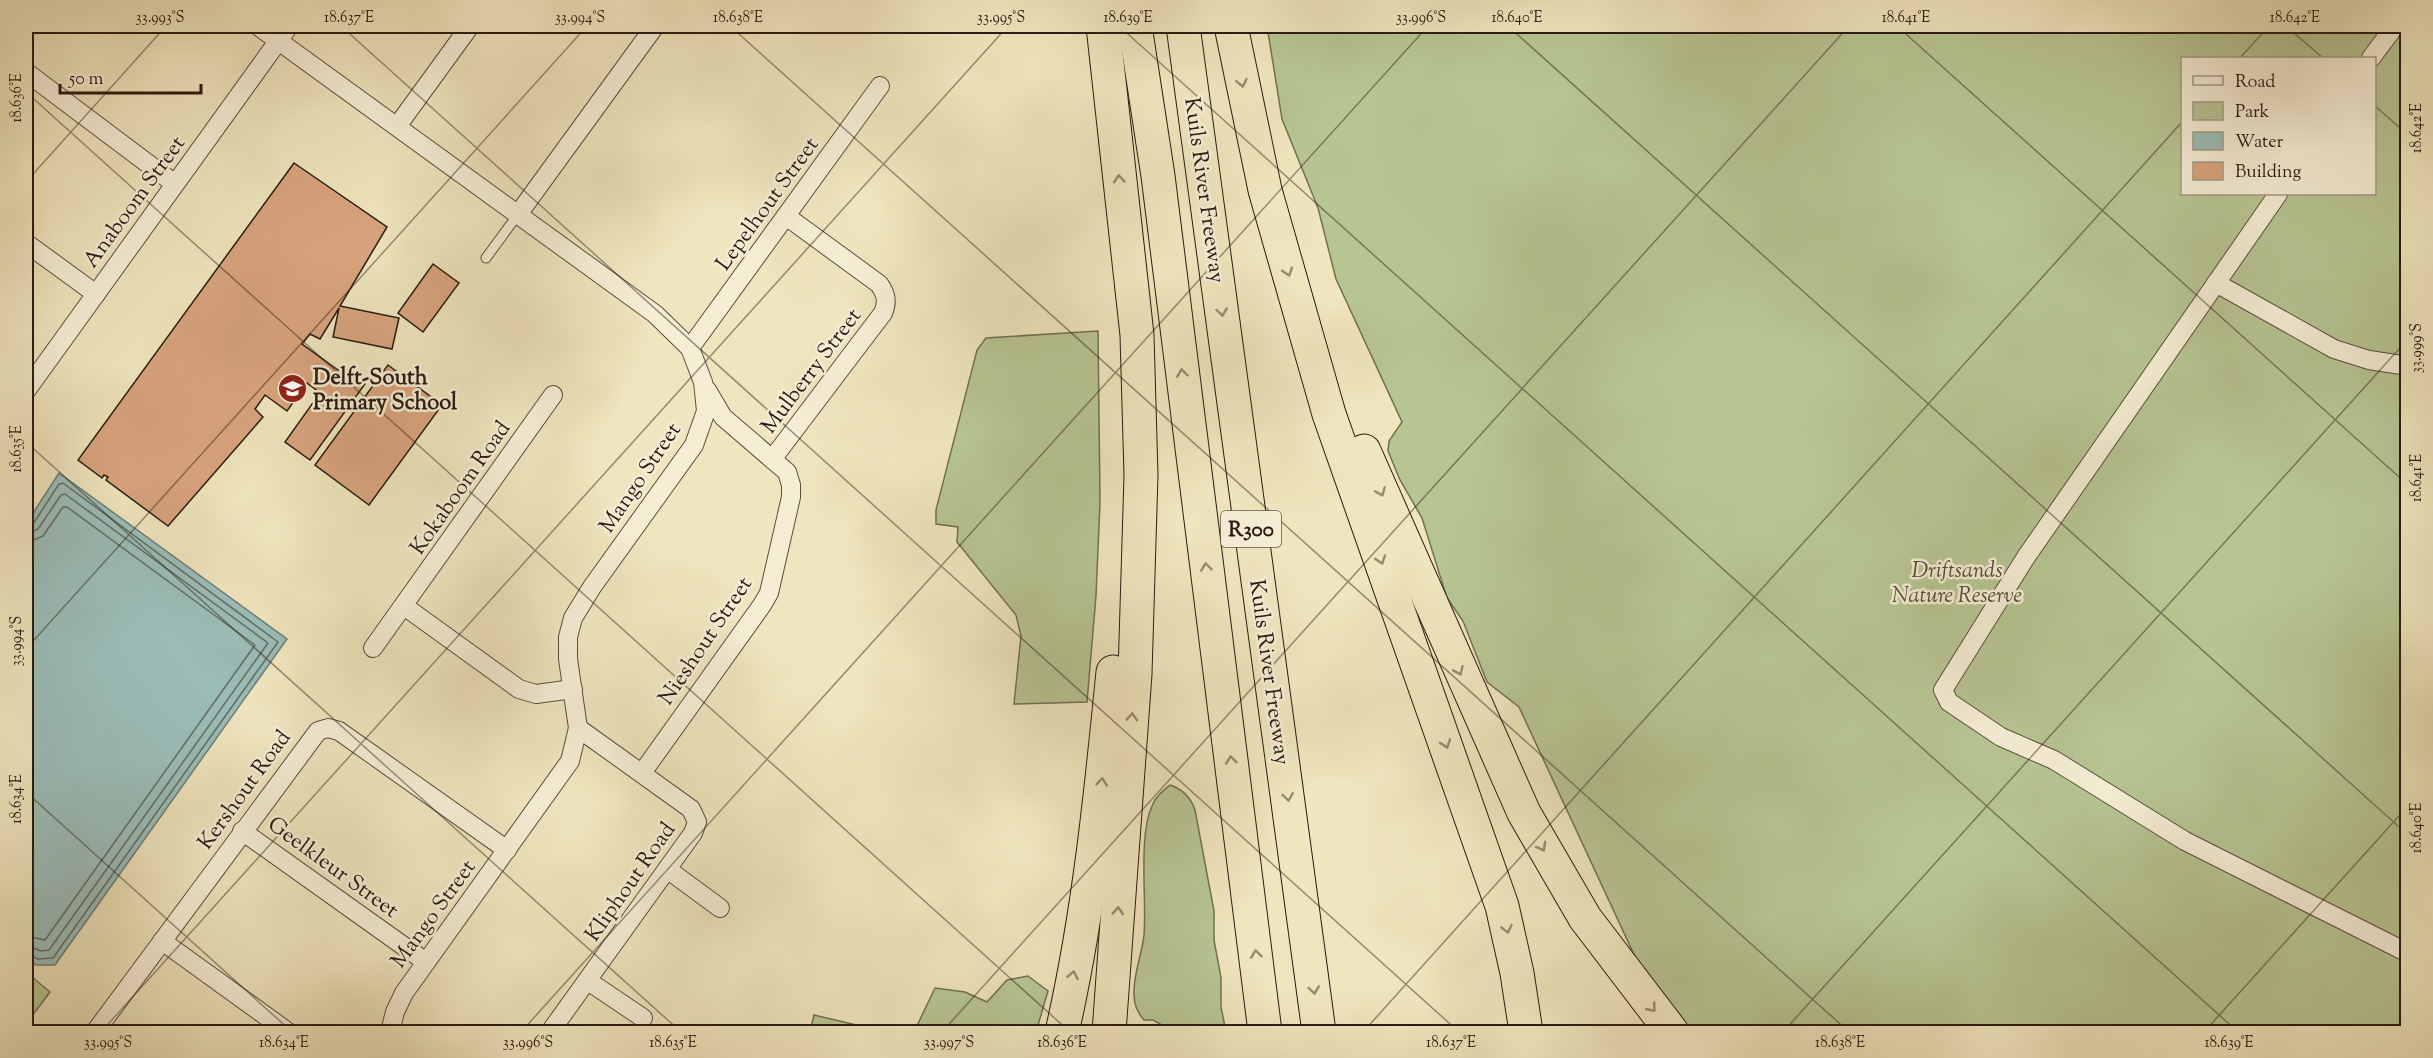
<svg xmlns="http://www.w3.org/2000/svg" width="2433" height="1058" font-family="'Sorts Mill Goudy',serif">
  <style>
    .green { fill: #b7c593; stroke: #707052; stroke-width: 1.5; fill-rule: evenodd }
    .water { fill: #9bbdb8; stroke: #6d7c76; stroke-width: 1.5 }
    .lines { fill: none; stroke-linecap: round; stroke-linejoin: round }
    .shore { stroke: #626c65; stroke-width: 1.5 }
    .building { fill: #d8a47e; stroke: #291a12; stroke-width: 1.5 }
    .lane-casing { stroke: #5a4d3d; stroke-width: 11 }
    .street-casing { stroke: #5a4d3d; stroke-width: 20 }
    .highway-casing { stroke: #291a12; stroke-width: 35 }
    .lane { stroke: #f5eed5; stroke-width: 9 }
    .street { stroke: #f5eed5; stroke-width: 18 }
    .highway { stroke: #efe5be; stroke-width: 33 }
    .oneway { stroke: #968a71 }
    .ticks { fill: none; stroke: #291a12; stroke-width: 1.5; stroke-opacity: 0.45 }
    .labels { text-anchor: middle; stroke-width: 5; stroke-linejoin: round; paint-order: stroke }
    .shield { fill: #f5eed5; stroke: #665a4c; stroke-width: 1.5 }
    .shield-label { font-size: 21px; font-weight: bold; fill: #291a12 }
    .street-label { font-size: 22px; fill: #291a12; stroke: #f5eed5 }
    .poi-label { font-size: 22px; font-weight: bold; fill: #291a12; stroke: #f5eed5; text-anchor: start }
    .park-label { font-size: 22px; font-style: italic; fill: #544d39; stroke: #f5eed5 }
    .neatline { fill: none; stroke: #291a12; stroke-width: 2 }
    .ticks-label { font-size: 15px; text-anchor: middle; fill: #291a12 }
  </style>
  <rect width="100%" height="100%" fill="#efe5be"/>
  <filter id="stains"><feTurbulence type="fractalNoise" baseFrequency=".00333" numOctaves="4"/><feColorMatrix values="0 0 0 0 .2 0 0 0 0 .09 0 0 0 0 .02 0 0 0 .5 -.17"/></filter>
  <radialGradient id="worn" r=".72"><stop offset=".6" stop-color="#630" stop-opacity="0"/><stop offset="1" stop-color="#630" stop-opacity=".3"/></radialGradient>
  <g class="green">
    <path d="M1267 26H2407V1032H1670L1519 707 1487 682 1463 621 1447 598 1422 518 1400 480 1388 451 1389 441 1402 422 1336 279 1318 208 1282 119ZM2182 58H2374V194H2182Z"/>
    <path d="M1098 331 1100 502 1096 596 1087 702 1014 704 1021 636 1016 615 957 542 958 527 936 524V510L977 350 986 338Z"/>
    <path d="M1170 785C1182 789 1191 798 1195 810L1214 911V940L1221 978V1007L1226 1032H1170L1169 1029 1153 1020H1144C1137 1012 1134 1005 1134 995 1133 974 1142 955 1144 935 1147 900 1138 837 1152 806 1155 797 1163 791 1170 785Z"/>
    <path d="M26 972 50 992 26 1024Z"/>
    <path d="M1028 976 1048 991 1036 1032H914L935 988 965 992 987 1002 1007 980Z"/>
    <path d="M814 1015 886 1032H810Z"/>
  </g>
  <path class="water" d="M59 473 287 639 55 965H36L26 957V524Z"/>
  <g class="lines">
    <g class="shore">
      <path d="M26 526 33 524 59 484 63 483 278 642 53 958 38 959 26 953"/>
      <path d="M26 534 38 529 61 495 65 494 268 643 49 950 41 951 26 945"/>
      <path d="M26 543 43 536 63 507H67L255 645 45 940 26 936"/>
    </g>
  </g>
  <g class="building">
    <path d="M294 163 387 227 340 306 399 318 392 349 333 337 339 308 320 339 310 334 302 344 338 370 340 366 365 384 310 460 285 442 320 393 307 383 287 411 265 395 255 409 263 417 168 526 106 480 108 477 104 475 102 478 78 460Z"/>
    <path d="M433 264 459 283 423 332 398 313Z"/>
    <path d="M388 365 442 405 369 505 315 465Z"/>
  </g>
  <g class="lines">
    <defs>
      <path id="lane" d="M486 258 519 213"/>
      <g id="street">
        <path d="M258 26 655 314 690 348 703 382 706 411 694 445 592 587 573 618 568 637V659L578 728 570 761 404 993 395 1012 390 1032"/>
        <path d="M2371 58 2395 26"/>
        <path d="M26 72 175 184"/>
        <path d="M398 125 470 26"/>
        <path d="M2278 194 2026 557 1943 690 1949 702 2001 737 2054 760 2185 841 2408 953"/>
        <path d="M519 213 655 26"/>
        <path d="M26 243 96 294"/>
        <path d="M2216 283 2334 349 2369 360 2408 366"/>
        <path d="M690 348 880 86"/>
        <path d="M26 391 289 26"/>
        <path d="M773 458 883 313C888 302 886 293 879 284L786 216"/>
        <path d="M404 606 519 689 536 694 573 689"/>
        <path d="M373 648 553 395"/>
        <path d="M642 773 762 605 769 593 791 497V485L787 472 723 417 707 390"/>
        <path d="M242 831 426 962"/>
        <path d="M667 869 720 908"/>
        <path d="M162 941 288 1032"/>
        <path d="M588 981 643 1018"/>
        <path d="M95 1032 318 731 328 728 339 731 507 850"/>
        <path d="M550 1032 693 833 697 822 691 809 578 728"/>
      </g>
      <g id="highway">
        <path d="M1103 26 1137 335 1141 475 1135 674 1109 1032"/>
        <path d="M1135 26 1158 176 1265 1032"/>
        <path d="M1183 26 1319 1032"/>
        <path d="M1231 26 1265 190 1329 414 1502 906 1517 973 1526 1032"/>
        <path d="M1364 451 1524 813 1585 918 1672 1032"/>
        <path d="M1062 1032C1089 914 1101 793 1113 672"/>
      </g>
    </defs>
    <use href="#lane" class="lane-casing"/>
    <use href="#street" class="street-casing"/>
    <use href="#highway" class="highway-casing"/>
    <use href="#lane" class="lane"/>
    <use href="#street" class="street"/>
    <use href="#highway" class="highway"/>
  </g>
  <defs><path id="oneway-chevron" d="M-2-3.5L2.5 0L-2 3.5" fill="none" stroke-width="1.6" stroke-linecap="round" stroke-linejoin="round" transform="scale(1.5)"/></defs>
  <g class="oneway">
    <use href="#oneway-chevron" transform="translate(1242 83) rotate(79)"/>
    <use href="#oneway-chevron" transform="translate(1119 179) rotate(-94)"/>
    <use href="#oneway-chevron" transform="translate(1288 272) rotate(72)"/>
    <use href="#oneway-chevron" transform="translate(1222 312) rotate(82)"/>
    <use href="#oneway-chevron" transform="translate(1182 373) rotate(-97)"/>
    <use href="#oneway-chevron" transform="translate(1381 492) rotate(67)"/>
    <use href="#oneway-chevron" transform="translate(1381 560) rotate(71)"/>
    <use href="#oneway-chevron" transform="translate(1206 567) rotate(-97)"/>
    <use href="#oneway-chevron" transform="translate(1459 671) rotate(66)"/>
    <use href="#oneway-chevron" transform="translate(1132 717) rotate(-86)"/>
    <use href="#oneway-chevron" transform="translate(1446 744) rotate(71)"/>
    <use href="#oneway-chevron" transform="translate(1231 760) rotate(-97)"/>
    <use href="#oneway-chevron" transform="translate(1102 782) rotate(-84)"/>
    <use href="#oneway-chevron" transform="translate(1288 797) rotate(82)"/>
    <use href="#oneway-chevron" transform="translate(1542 847) rotate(61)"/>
    <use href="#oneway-chevron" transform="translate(1118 911) rotate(-86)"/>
    <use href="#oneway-chevron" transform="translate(1507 929) rotate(77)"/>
    <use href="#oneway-chevron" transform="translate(1256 954) rotate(-97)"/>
    <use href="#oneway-chevron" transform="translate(1073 975) rotate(-79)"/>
    <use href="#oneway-chevron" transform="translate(1314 990) rotate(82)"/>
    <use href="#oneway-chevron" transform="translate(1652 1008) rotate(51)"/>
  </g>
  <path class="ticks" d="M341 26 1459 1032M730 26 1849 1032M1119 26 2238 1032M1508 26 2408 835M1897 26 2408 485M2286 26 2323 58M2240 58 2269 26M26 92 1070 1032M2374 105 2408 135M26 182 166 26M26 442 681 1032M26 649 587 26M26 792 292 1032M101 1032 1008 26M521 1032 1428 26M942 1032 1849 26M1363 1032 2182 122M1783 1032 2408 339M2204 1032 2408 806"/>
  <defs>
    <symbol id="school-disc" viewBox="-11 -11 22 22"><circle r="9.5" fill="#8f2418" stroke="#f5eed5"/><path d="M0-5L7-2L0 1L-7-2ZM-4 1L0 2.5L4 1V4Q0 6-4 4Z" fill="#fff"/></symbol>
  </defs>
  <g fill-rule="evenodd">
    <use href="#school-disc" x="276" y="372" width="33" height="33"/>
  </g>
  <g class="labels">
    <rect class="shield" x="1221" y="511" width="60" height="36" rx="4.5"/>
    <g class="shield-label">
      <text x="1251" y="536">R300</text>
    </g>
    <g class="street-label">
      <text transform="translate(1206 190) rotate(82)" y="8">Kuils River Freeway</text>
      <text transform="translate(133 201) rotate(-54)" y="8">Anaboom Street</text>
      <text transform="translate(766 203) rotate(-54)" y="8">Lepelhout Street</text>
      <text transform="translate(810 370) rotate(-53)" y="8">Mulberry Street</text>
      <text transform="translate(639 477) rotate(-56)" y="8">Mango Street</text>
      <text transform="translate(459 487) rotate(-55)" y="8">Kokaboom Road</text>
      <text transform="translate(704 640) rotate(-56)" y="8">Nieshout Street</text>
      <text transform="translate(1271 672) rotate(82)" y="8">Kuils River Freeway</text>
      <text transform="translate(243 789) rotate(-54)" y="8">Kershout Road</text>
      <text transform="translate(334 866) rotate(36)" y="8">Geelkleur Street</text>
      <text transform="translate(629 881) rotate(-55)" y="8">Kliphout Road</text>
      <text transform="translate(432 913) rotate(-54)" y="8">Mango Street</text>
    </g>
    <g class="poi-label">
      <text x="313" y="384">Delft-South<tspan x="313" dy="25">Primary School</tspan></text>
    </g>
    <g class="park-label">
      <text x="1957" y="577">Driftsands<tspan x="1957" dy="25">Nature Reserve</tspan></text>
    </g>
  </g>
  <rect width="2433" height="1058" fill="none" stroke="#efe5be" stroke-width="66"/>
  <rect x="2181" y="57" width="195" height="138" fill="#f5eed5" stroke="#a39987" stroke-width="1.5"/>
  <rect x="2193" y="76" width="30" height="9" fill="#f5eed5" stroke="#a39987" stroke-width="1.5"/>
  <text x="2235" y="87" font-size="18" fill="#291a12">Road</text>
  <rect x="2193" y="102" width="30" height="18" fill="#b7c593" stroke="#a39987" stroke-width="1.5"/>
  <text x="2235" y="117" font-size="18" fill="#291a12">Park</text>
  <rect x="2193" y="132" width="30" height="18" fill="#9bbdb8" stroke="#a39987" stroke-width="1.5"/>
  <text x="2235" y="147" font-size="18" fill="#291a12">Water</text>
  <rect x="2193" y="162" width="30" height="18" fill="#d8a47e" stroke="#a39987" stroke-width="1.5"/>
  <text x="2235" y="177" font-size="18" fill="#291a12">Building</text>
  <path d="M60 84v9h141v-9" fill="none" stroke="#291a12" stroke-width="3"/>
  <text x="69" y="84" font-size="18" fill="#291a12" stroke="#f5eed5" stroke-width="4.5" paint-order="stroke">50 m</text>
  <rect x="33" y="33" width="2367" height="992" class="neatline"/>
  <g class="ticks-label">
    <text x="160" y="22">33.993°S</text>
    <text x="349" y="22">18.637°E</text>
    <text x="580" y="22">33.994°S</text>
    <text x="738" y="22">18.638°E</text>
    <text x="1001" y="22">33.995°S</text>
    <text x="1128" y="22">18.639°E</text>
    <text x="1421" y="22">33.996°S</text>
    <text x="1517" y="22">18.640°E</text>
    <text x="1906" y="22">18.641°E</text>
    <text x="2295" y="22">18.642°E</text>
    <text transform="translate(16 98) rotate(-90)" y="5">18.636°E</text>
    <text transform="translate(2416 128) rotate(-90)" y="5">18.642°E</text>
    <text transform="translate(2416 348) rotate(-90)" y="5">33.999°S</text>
    <text transform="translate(16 449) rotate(-90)" y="5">18.635°E</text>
    <text transform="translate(2416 478) rotate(-90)" y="5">18.641°E</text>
    <text transform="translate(16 641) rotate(-90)" y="5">33.994°S</text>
    <text transform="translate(16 799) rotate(-90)" y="5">18.634°E</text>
    <text transform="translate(2416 828) rotate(-90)" y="5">18.640°E</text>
    <text x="108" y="1047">33.995°S</text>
    <text x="284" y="1047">18.634°E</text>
    <text x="528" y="1047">33.996°S</text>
    <text x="673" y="1047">18.635°E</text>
    <text x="949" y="1047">33.997°S</text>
    <text x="1062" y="1047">18.636°E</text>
    <text x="1451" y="1047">18.637°E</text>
    <text x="1840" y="1047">18.638°E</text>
    <text x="2229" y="1047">18.639°E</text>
  </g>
  <rect width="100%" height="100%" filter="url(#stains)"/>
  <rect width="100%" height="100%" fill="url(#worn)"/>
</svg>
